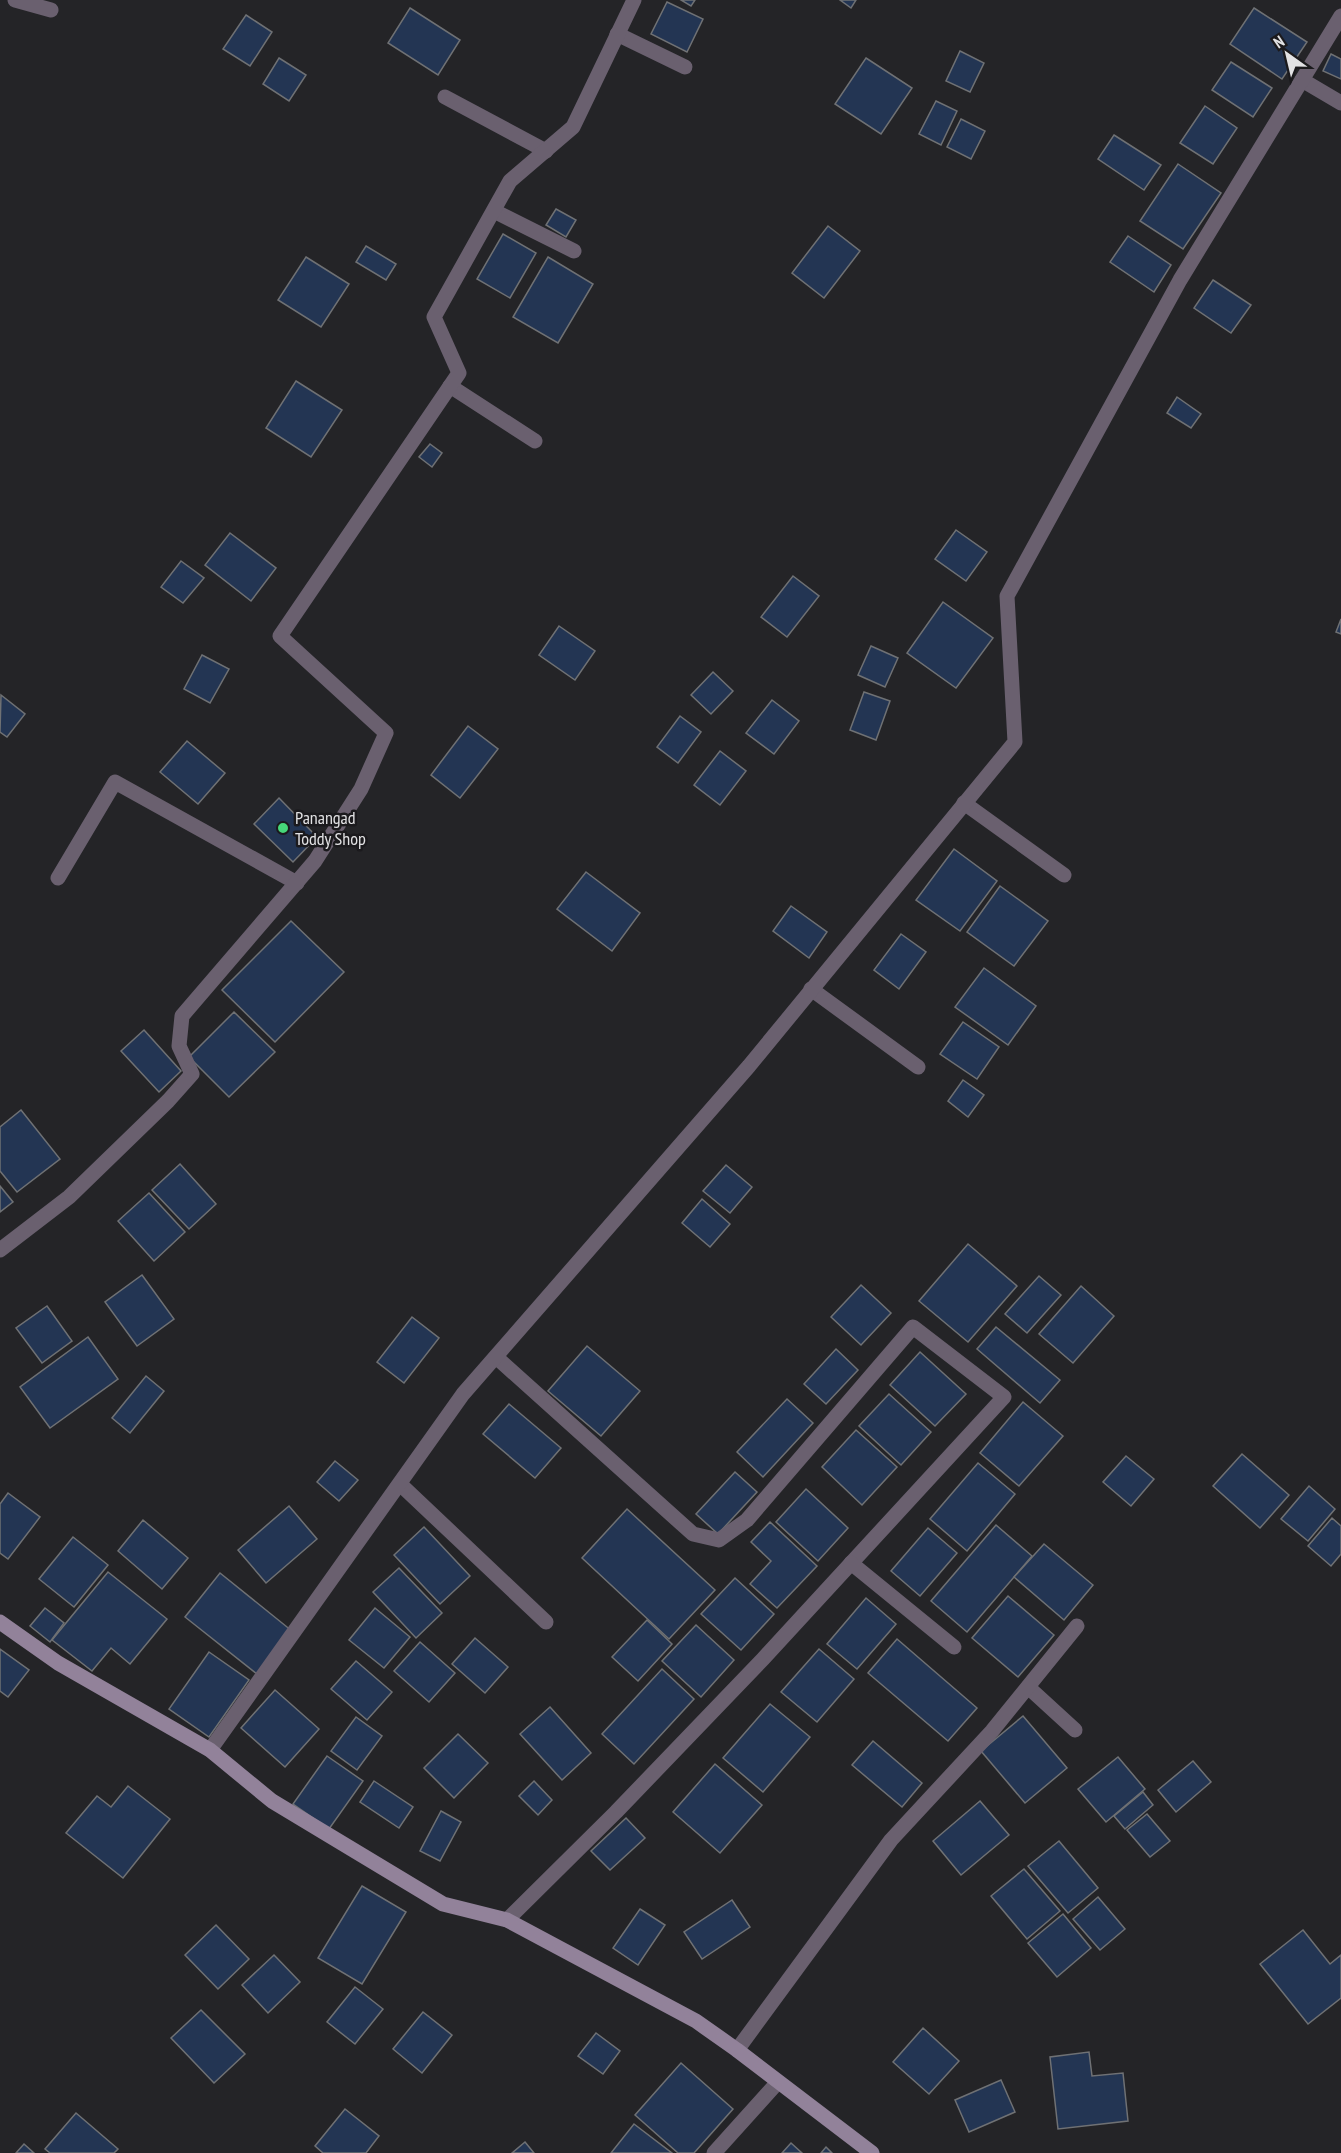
<svg xmlns="http://www.w3.org/2000/svg" width="1341" height="2153" font-family="'PT Sans Narrow',sans-serif">
  <style>
    .building { fill: #233553; stroke: #6f7174; stroke-width: 1.5 }
    .lines { fill: none; stroke-linecap: round; stroke-linejoin: round }
    .street { stroke: #6a606f; stroke-width: 15 }
    .secondary { stroke: #92829a; stroke-width: 15 }
    .poi-dot { fill: #46d77a; stroke: #1b1a1d; stroke-width: 2 }
    .labels { text-anchor: middle; stroke-width: 5; stroke-linejoin: round; paint-order: stroke }
    .poi-label { font-size: 18px; fill: #e2e2e4; stroke: #1b1a1d; text-anchor: start }
  </style>
  <rect width="100%" height="100%" fill="#242427"/>
  <g class="building">
    <path d="M681 0H695L691 6Z"/>
    <path d="M840 0H856L851 8Z"/>
    <path d="M667 2 703 19 687 52 651 34Z"/>
    <path d="M410 8 460 40 438 75 388 43Z"/>
    <path d="M1254 8 1307 42 1282 79 1230 44Z"/>
    <path d="M246 15 272 32 250 66 223 49Z"/>
    <path d="M960 51 984 63 970 92 946 81Z"/>
    <path d="M1331 54 1341 59V79L1323 71Z"/>
    <path d="M279 58 306 75 289 101 263 84Z"/>
    <path d="M866 58 912 88 881 134 835 104Z"/>
    <path d="M1231 62 1272 88 1253 117 1212 90Z"/>
    <path d="M936 101 957 111 941 145 919 134Z"/>
    <path d="M1205 106 1237 128 1213 164 1180 143Z"/>
    <path d="M961 119 985 131 971 159 947 147Z"/>
    <path d="M1114 135 1161 165 1144 190 1098 159Z"/>
    <path d="M1178 164 1221 193 1183 249 1140 221Z"/>
    <path d="M556 209 576 220 566 237 546 225Z"/>
    <path d="M828 226 860 251 824 298 792 273Z"/>
    <path d="M503 234 536 253 510 298 477 279Z"/>
    <path d="M1128 236 1171 265 1154 292 1110 262Z"/>
    <path d="M366 246 396 264 386 280 356 262Z"/>
    <path d="M306 257 349 284 321 327 278 300Z"/>
    <path d="M548 257 593 284 558 343 513 317Z"/>
    <path d="M1213 280 1251 305 1231 333 1194 308Z"/>
    <path d="M296 381 342 410 311 457 266 428Z"/>
    <path d="M1177 397 1201 414 1191 428 1167 413Z"/>
    <path d="M430 444 442 453 432 467 419 457Z"/>
    <path d="M956 530 987 552 966 581 935 559Z"/>
    <path d="M230 533 276 568 251 601 205 565Z"/>
    <path d="M181 561 204 578 183 603 161 587Z"/>
    <path d="M793 576 819 596 787 637 761 617Z"/>
    <path d="M943 602 993 638 956 688 907 653Z"/>
    <path d="M1341 619V634L1336 632Z"/>
    <path d="M559 626 595 651 575 680 539 655Z"/>
    <path d="M871 646 898 658 885 687 858 675Z"/>
    <path d="M202 655 229 669 210 703 184 689Z"/>
    <path d="M713 672 733 691 711 714 691 695Z"/>
    <path d="M864 692 890 701 876 740 850 730Z"/>
    <path d="M1 695 25 714 7 737 0 732Z"/>
    <path d="M772 700 799 721 774 754 746 733Z"/>
    <path d="M680 716 701 732 678 763 657 747Z"/>
    <path d="M468 726 498 749 460 798 431 775Z"/>
    <path d="M187 741 225 773 198 804 160 772Z"/>
    <path d="M720 751 746 771 720 805 694 785Z"/>
    <path d="M279 798 317 837 293 862 254 824Z"/>
    <path d="M954 849 997 881 960 931 916 900Z"/>
    <path d="M586 872 640 913 612 951 557 909Z"/>
    <path d="M1000 886 1048 921 1014 966 967 932Z"/>
    <path d="M791 906 827 932 809 958 773 931Z"/>
    <path d="M291 921 344 972 275 1042 222 990Z"/>
    <path d="M901 934 926 952 899 989 874 970Z"/>
    <path d="M984 968 1036 1006 1008 1045 955 1007Z"/>
    <path d="M234 1012 275 1052 229 1097 189 1057Z"/>
    <path d="M963 1022 999 1047 977 1079 940 1054Z"/>
    <path d="M144 1030 181 1071 159 1092 121 1051Z"/>
    <path d="M963 1080 984 1095 968 1117 948 1101Z"/>
    <path d="M21 1110 60 1159 17 1192 0 1171V1127Z"/>
    <path d="M180 1164 216 1204 189 1229 152 1190Z"/>
    <path d="M726 1165 752 1187 730 1213 703 1191Z"/>
    <path d="M0 1186 13 1202 0 1212Z"/>
    <path d="M149 1193 185 1232 154 1261 118 1221Z"/>
    <path d="M702 1199 730 1224 710 1247 682 1223Z"/>
    <path d="M968 1244 1017 1286 968 1342 919 1301Z"/>
    <path d="M142 1275 174 1319 137 1346 105 1302Z"/>
    <path d="M1039 1276 1061 1295 1027 1333 1005 1314Z"/>
    <path d="M861 1285 891 1313 861 1345 831 1317Z"/>
    <path d="M1081 1286 1114 1316 1073 1363 1039 1334Z"/>
    <path d="M47 1306 72 1341 42 1363 16 1328Z"/>
    <path d="M412 1317 439 1338 404 1383 377 1362Z"/>
    <path d="M996 1327 1060 1380 1040 1403 977 1349Z"/>
    <path d="M88 1337 118 1379 50 1428 20 1387Z"/>
    <path d="M587 1346 640 1391 601 1436 548 1391Z"/>
    <path d="M836 1349 858 1370 826 1404 804 1384Z"/>
    <path d="M920 1352 966 1394 935 1426 890 1385Z"/>
    <path d="M146 1376 164 1391 130 1433 112 1418Z"/>
    <path d="M889 1394 931 1432 901 1465 859 1426Z"/>
    <path d="M787 1399 813 1423 763 1477 737 1452Z"/>
    <path d="M1023 1402 1063 1436 1019 1486 980 1453Z"/>
    <path d="M509 1404 561 1448 535 1478 483 1434Z"/>
    <path d="M856 1430 897 1467 862 1505 822 1467Z"/>
    <path d="M1242 1454 1289 1495 1260 1528 1213 1486Z"/>
    <path d="M1126 1456 1154 1479 1131 1506 1103 1482Z"/>
    <path d="M335 1461 358 1480 339 1501 317 1482Z"/>
    <path d="M978 1463 1015 1494 967 1551 930 1519Z"/>
    <path d="M735 1472 757 1492 718 1534 696 1514Z"/>
    <path d="M1309 1486 1335 1509 1308 1541 1281 1519Z"/>
    <path d="M806 1489 848 1528 818 1561 776 1522Z"/>
    <path d="M8 1493 40 1517 8 1559 0 1553V1504Z"/>
    <path d="M289 1506 317 1539 266 1583 238 1550Z"/>
    <path d="M627 1509 715 1590 669 1639 582 1558Z"/>
    <path d="M1332 1518 1341 1526V1554L1331 1566 1308 1546Z"/>
    <path d="M143 1520 188 1558 162 1589 118 1551Z"/>
    <path d="M770 1522 817 1566 777 1608 750 1584 771 1561 751 1542Z"/>
    <path d="M996 1525 1032 1556 967 1632 931 1601Z"/>
    <path d="M424 1527 470 1576 440 1604 394 1555Z"/>
    <path d="M928 1528 957 1553 920 1596 891 1571Z"/>
    <path d="M73 1537 108 1565 74 1607 39 1579Z"/>
    <path d="M1044 1544 1093 1585 1064 1620 1014 1577Z"/>
    <path d="M399 1568 442 1613 416 1638 373 1592Z"/>
    <path d="M108 1572 167 1619 130 1664 111 1648 92 1671 52 1640Z"/>
    <path d="M220 1573 292 1631 257 1674 185 1617Z"/>
    <path d="M735 1578 774 1614 741 1650 701 1614Z"/>
    <path d="M1008 1596 1054 1635 1018 1677 972 1638Z"/>
    <path d="M866 1598 896 1624 857 1669 827 1644Z"/>
    <path d="M45 1608 64 1623 50 1642 30 1626Z"/>
    <path d="M375 1608 410 1637 384 1668 349 1640Z"/>
    <path d="M647 1620 672 1644 638 1681 612 1657Z"/>
    <path d="M696 1625 734 1660 701 1697 662 1661Z"/>
    <path d="M475 1638 508 1667 485 1693 452 1664Z"/>
    <path d="M897 1639 977 1708 948 1741 868 1673Z"/>
    <path d="M420 1642 455 1673 429 1702 394 1671Z"/>
    <path d="M0 1649 29 1670 8 1697 0 1691Z"/>
    <path d="M819 1649 854 1679 817 1722 781 1692Z"/>
    <path d="M209 1652 249 1680 209 1737 169 1709Z"/>
    <path d="M356 1661 392 1692 367 1720 331 1689Z"/>
    <path d="M662 1669 694 1699 634 1764 602 1734Z"/>
    <path d="M275 1690 319 1729 285 1767 241 1728Z"/>
    <path d="M770 1704 810 1737 763 1792 723 1758Z"/>
    <path d="M550 1707 591 1753 562 1780 520 1734Z"/>
    <path d="M1023 1716 1067 1768 1025 1803 981 1751Z"/>
    <path d="M356 1717 382 1736 357 1770 331 1751Z"/>
    <path d="M458 1734 488 1763 454 1798 424 1768Z"/>
    <path d="M873 1741 922 1783 902 1807 852 1765Z"/>
    <path d="M327 1756 363 1781 329 1829 293 1804Z"/>
    <path d="M1118 1757 1145 1789 1106 1822 1078 1789Z"/>
    <path d="M1193 1761 1211 1782 1176 1812 1158 1790Z"/>
    <path d="M715 1764 762 1805 720 1853 673 1812Z"/>
    <path d="M374 1781 413 1807 399 1828 360 1802Z"/>
    <path d="M534 1781 552 1800 538 1815 519 1796Z"/>
    <path d="M128 1786 170 1819 123 1878 66 1833 97 1796 111 1807Z"/>
    <path d="M1143 1792 1153 1805 1125 1829 1114 1816Z"/>
    <path d="M980 1801 1009 1835 961 1875 933 1841Z"/>
    <path d="M441 1811 461 1822 440 1861 420 1851Z"/>
    <path d="M1147 1814 1170 1841 1150 1857 1127 1830Z"/>
    <path d="M626 1818 645 1838 610 1870 591 1851Z"/>
    <path d="M1059 1841 1098 1888 1068 1913 1028 1866Z"/>
    <path d="M1024 1869 1060 1911 1027 1939 991 1896Z"/>
    <path d="M362 1886 406 1912 362 1984 318 1958Z"/>
    <path d="M1098 1897 1125 1929 1100 1950 1073 1919Z"/>
    <path d="M732 1900 750 1927 702 1959 684 1932Z"/>
    <path d="M640 1909 665 1925 638 1965 613 1948Z"/>
    <path d="M1063 1914 1091 1948 1057 1977 1028 1943Z"/>
    <path d="M216 1925 249 1959 218 1989 185 1955Z"/>
    <path d="M1303 1930 1330 1964 1341 1955V1998L1308 2024 1260 1964Z"/>
    <path d="M274 1955 300 1982 268 2013 242 1985Z"/>
    <path d="M355 1987 383 2009 355 2044 327 2022Z"/>
    <path d="M201 2010 245 2054 214 2083 171 2038Z"/>
    <path d="M423 2012 452 2035 422 2073 393 2049Z"/>
    <path d="M923 2028 959 2061 929 2094 893 2062Z"/>
    <path d="M596 2033 620 2051 603 2074 578 2056Z"/>
    <path d="M1089 2052 1092 2076 1123 2073 1128 2121 1058 2129 1050 2057Z"/>
    <path d="M681 2063 733 2109 694 2153H678L635 2115Z"/>
    <path d="M1001 2080 1015 2112 969 2132 955 2100Z"/>
    <path d="M345 2109 379 2136 366 2153H323L315 2146Z"/>
    <path d="M76 2113 118 2149 114 2153H50L45 2149Z"/>
    <path d="M634 2124 672 2153H611Z"/>
    <path d="M525 2142 534 2153H512Z"/>
    <path d="M791 2143 802 2153H782Z"/>
    <path d="M24 2144 34 2153H16Z"/>
    <path d="M826 2147 832 2153H821Z"/>
  </g>
  <g class="lines">
    <g class="street">
      <path d="M15 0 51 10"/>
      <path d="M617 34 685 67"/>
      <path d="M1302 80 1341 103"/>
      <path d="M445 97 546 151"/>
      <path d="M494 211 574 251"/>
      <path d="M450 386 535 441"/>
      <path d="M964 803 1064 875"/>
      <path d="M58 878 115 782 297 883"/>
      <path d="M811 989 918 1067"/>
      <path d="M0 1250 69 1197 168 1101 192 1074 179 1046 182 1016 315 861 361 789 386 733 280 636 459 373 434 317 510 181 573 127 634 0"/>
      <path d="M496 1357 693 1534 719 1540 747 1520 913 1327 1004 1397 763 1659 616 1812 507 1920"/>
      <path d="M400 1484 546 1622"/>
      <path d="M851 1563 954 1647"/>
      <path d="M1028 1687 1075 1730"/>
      <path d="M210 1750 463 1394 749 1066 1015 742 1007 596 1180 280 1341 16"/>
      <path d="M737 2050 891 1840 992 1731 1077 1626"/>
      <path d="M714 2153 778 2082"/>
    </g>
    <path class="secondary" d="M0 1622 58 1663 210 1750 272 1801 443 1904 507 1920 696 2021 737 2050 872 2153"/>
  </g>
  <circle class="poi-dot" cx="283" cy="828" r="6"/>
  <g class="labels">
    <g class="poi-label">
      <text x="295" y="824">Panangad<tspan x="295" dy="21">Toddy Shop</tspan></text>
    </g>
  </g>
  <g transform="translate(1287 54) rotate(326)" stroke="#1b1a1d" stroke-width="4.5" paint-order="stroke">
  <path d="M0-4.5L10 22L0 15L-10 22Z" fill="#e2e2e4"/>
  <text y="-9" font-size="16" font-weight="bold" text-anchor="middle" fill="#e2e2e4">N</text>
  </g>
</svg>
